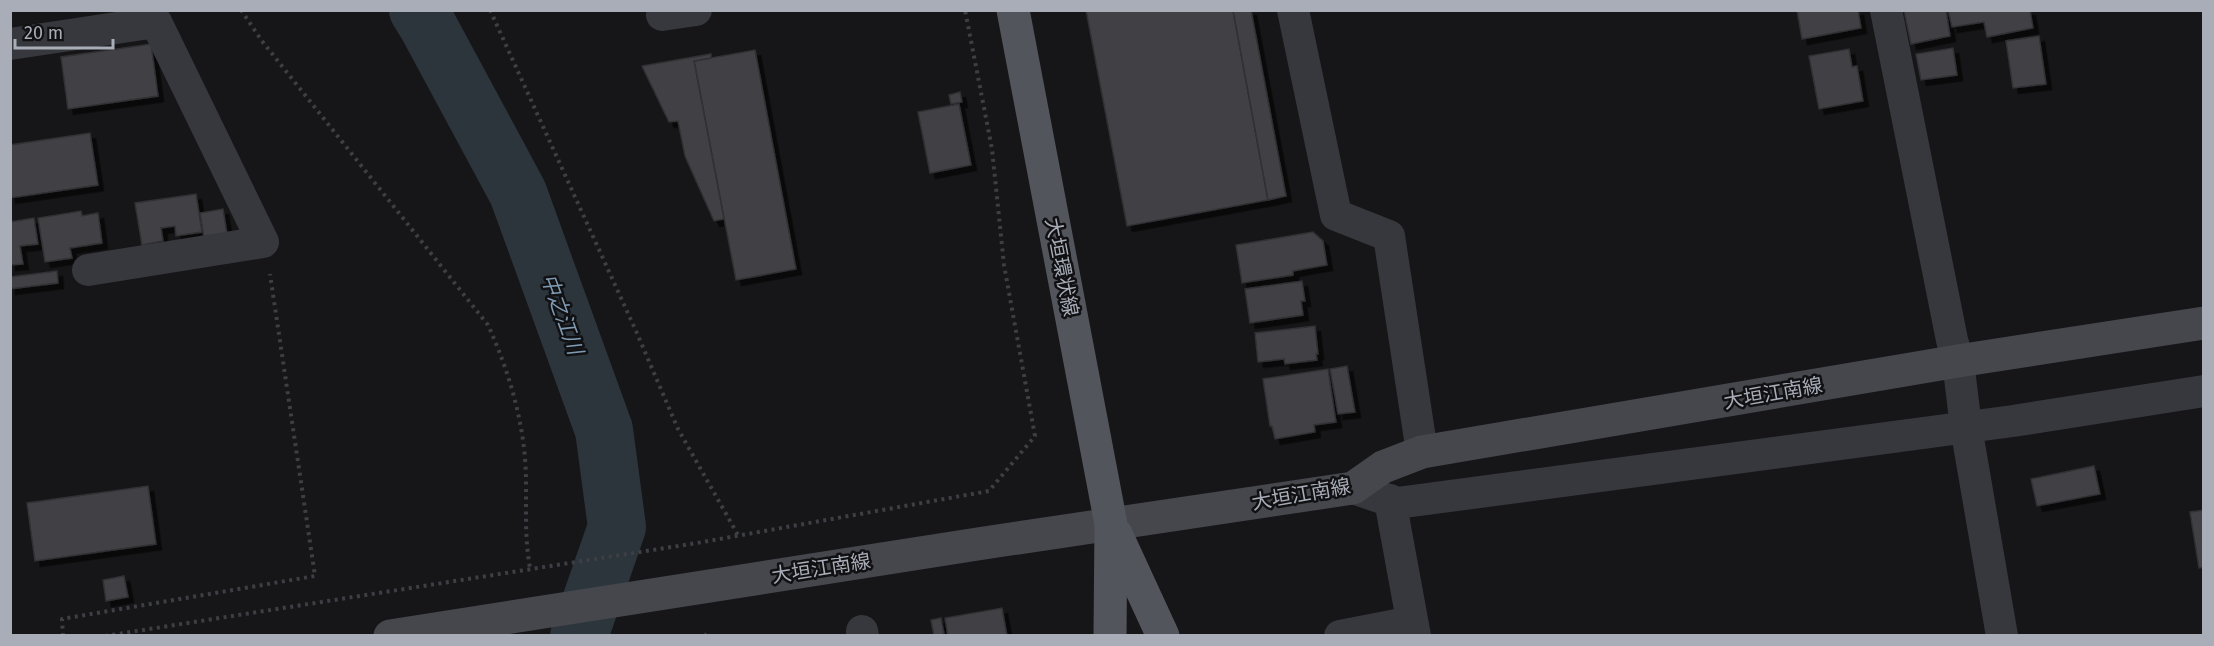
<svg xmlns="http://www.w3.org/2000/svg" width="2214" height="646" font-family="'Fira Sans','Noto Sans JP',sans-serif">
  <style>
    .lines { fill: none; stroke-linecap: round; stroke-linejoin: round }
    .river { stroke: #2c353c; stroke-width: 58 }
    .building { fill: #404145; stroke: #303034; stroke-width: 1.5; filter: url(#shadow) }
    .path { stroke: #3d3f44; stroke-width: 4; stroke-dasharray: 3 4.5; stroke-linecap: butt }
    .street { stroke: #37383d; stroke-width: 32 }
    .secondary { stroke: #45474d; stroke-width: 33 }
    .primary { stroke: #53555c; stroke-width: 33 }
    .labels { text-anchor: middle; stroke-width: 5; stroke-linejoin: round; paint-order: stroke }
    .street-label { font-size: 20px; fill: #a8adb8; stroke: #111113 }
    .water-label { font-size: 21px; font-style: italic; fill: #7f9bb3; stroke: #111113 }
  </style>
  <defs>
    <filter id="shadow"><feDropShadow dx="5.5" dy="5.5" stdDeviation="0" flood-color="#0009"/></filter>
  </defs>
  <rect width="100%" height="100%" fill="#161618"/>
  <g class="lines">
    <path class="river" d="M418 10 428 26 518 193 604 430 617 527 579 636"/>
  </g>
  <g class="building">
    <path d="M1086 10H1233L1268 200 1127 226Z"/>
    <path d="M1233 10H1251L1286 196 1268 200Z"/>
    <path d="M1797 10H1858L1861 28 1802 39Z"/>
    <path d="M1946 10 1950 36 1911 44 1904 11Z"/>
    <path d="M1948 10H2030L2033 28 1987 37 1984 22 1952 27Z"/>
    <path d="M2039 36 2046 84 2013 88 2006 41Z"/>
    <path d="M151 44 158 96 68 109 61 57Z"/>
    <path d="M1953 48 1957 75 1921 80 1916 54Z"/>
    <path d="M1849 49 1852 67 1857 66 1863 101 1819 109 1809 56Z"/>
    <path d="M755 50 796 269 736 280 694 61Z"/>
    <path d="M711 54V58L694 61 724 219 714 221 685 156 678 121 669 122 642 66Z"/>
    <path d="M960 92 962 102 951 104 949 95Z"/>
    <path d="M959 104 971 165 930 173 918 112Z"/>
    <path d="M90 133 98 185 10 198V145Z"/>
    <path d="M196 194 202 232 176 236 175 226 161 228 163 241 142 245 135 203Z"/>
    <path d="M223 209 227 234 204 238 200 213Z"/>
    <path d="M81 211 82 216 98 213 102 243 70 248 72 258 45 262 38 218Z"/>
    <path d="M34 218 38 244 20 246 23 264 10 265V222Z"/>
    <path d="M1313 232 1323 241 1327 265 1293 271V275L1242 283 1236 245Z"/>
    <path d="M57 271 58 283 10 289V277Z"/>
    <path d="M1302 281 1305 301H1301L1303 315 1250 323 1245 289Z"/>
    <path d="M1315 326 1318 354H1316L1317 360 1285 364 1284 359 1258 362 1255 333Z"/>
    <path d="M1347 366 1355 412 1338 414 1330 369Z"/>
    <path d="M1328 369 1336 422 1314 425 1315 432 1275 439 1272 426H1270L1263 379Z"/>
    <path d="M2094 466 2100 494 2037 506 2031 479Z"/>
    <path d="M148 486 156 544 35 561 27 503Z"/>
    <path d="M2204 510V567L2199 568 2190 512Z"/>
    <path d="M124 576 128 597 106 601 103 580Z"/>
    <path d="M1002 608 1007 636H948L945 618Z"/>
    <path d="M941 618 944 634 934 636 931 620Z"/>
  </g>
  <g class="lines">
    <g class="path">
      <path d="M241 10 262 41 488 325C507 367 521 412 525 458 528 496 523 529 530 568"/>
      <path d="M490 10 636 331 678 429 738 535"/>
      <path d="M63 636 62 619 315 576 270 274"/>
      <path d="M105 636 697 543 989 491 1035 436 1004 265 992 149 965 10"/>
      <path d="M705 636 709 631"/>
    </g>
    <g class="street">
      <path d="M1293 10 1336 215 1389 236 1422 452"/>
      <path d="M1886 10 1952 340 1958 361 1966 427 2002 636"/>
      <path d="M662 15 696 10"/>
      <path d="M10 44 156 22 263 242 88 270"/>
      <path d="M1353 488 1397 503 2013 421 2204 391"/>
      <path d="M1390 500 1415 636"/>
      <path d="M862 631 863 636"/>
      <path d="M1340 636 1412 622"/>
    </g>
    <path class="secondary" d="M390 636 984 543 1353 488 1383 467 1422 452 1958 361 2204 323"/>
    <g class="primary">
      <path d="M1013 10 1111 524 1110 636"/>
      <path d="M1116 534 1163 636"/>
    </g>
  </g>
  <g class="labels">
    <g class="street-label">
      <text transform="translate(1062 267) rotate(79)" y="7">大垣環状線</text>
      <text transform="translate(1773 393) rotate(-10)" y="7">大垣江南線</text>
      <text transform="translate(1301 494) rotate(-10)" y="7">大垣江南線</text>
      <text transform="translate(821 568) rotate(-9)" y="7">大垣江南線</text>
    </g>
    <g class="water-label">
      <text transform="translate(562 314) rotate(70)" y="7">中之江川</text>
    </g>
  </g>
  <rect width="2214" height="646" fill="none" stroke="#a8adb8" stroke-width="24"/>
  <path d="M15 39v9h98v-9" fill="none" stroke="#a8adb8" stroke-width="3"/>
  <text x="24" y="39" font-size="18" fill="#a8adb8" stroke="#111113" stroke-width="4.5" paint-order="stroke">20 m</text>
</svg>
